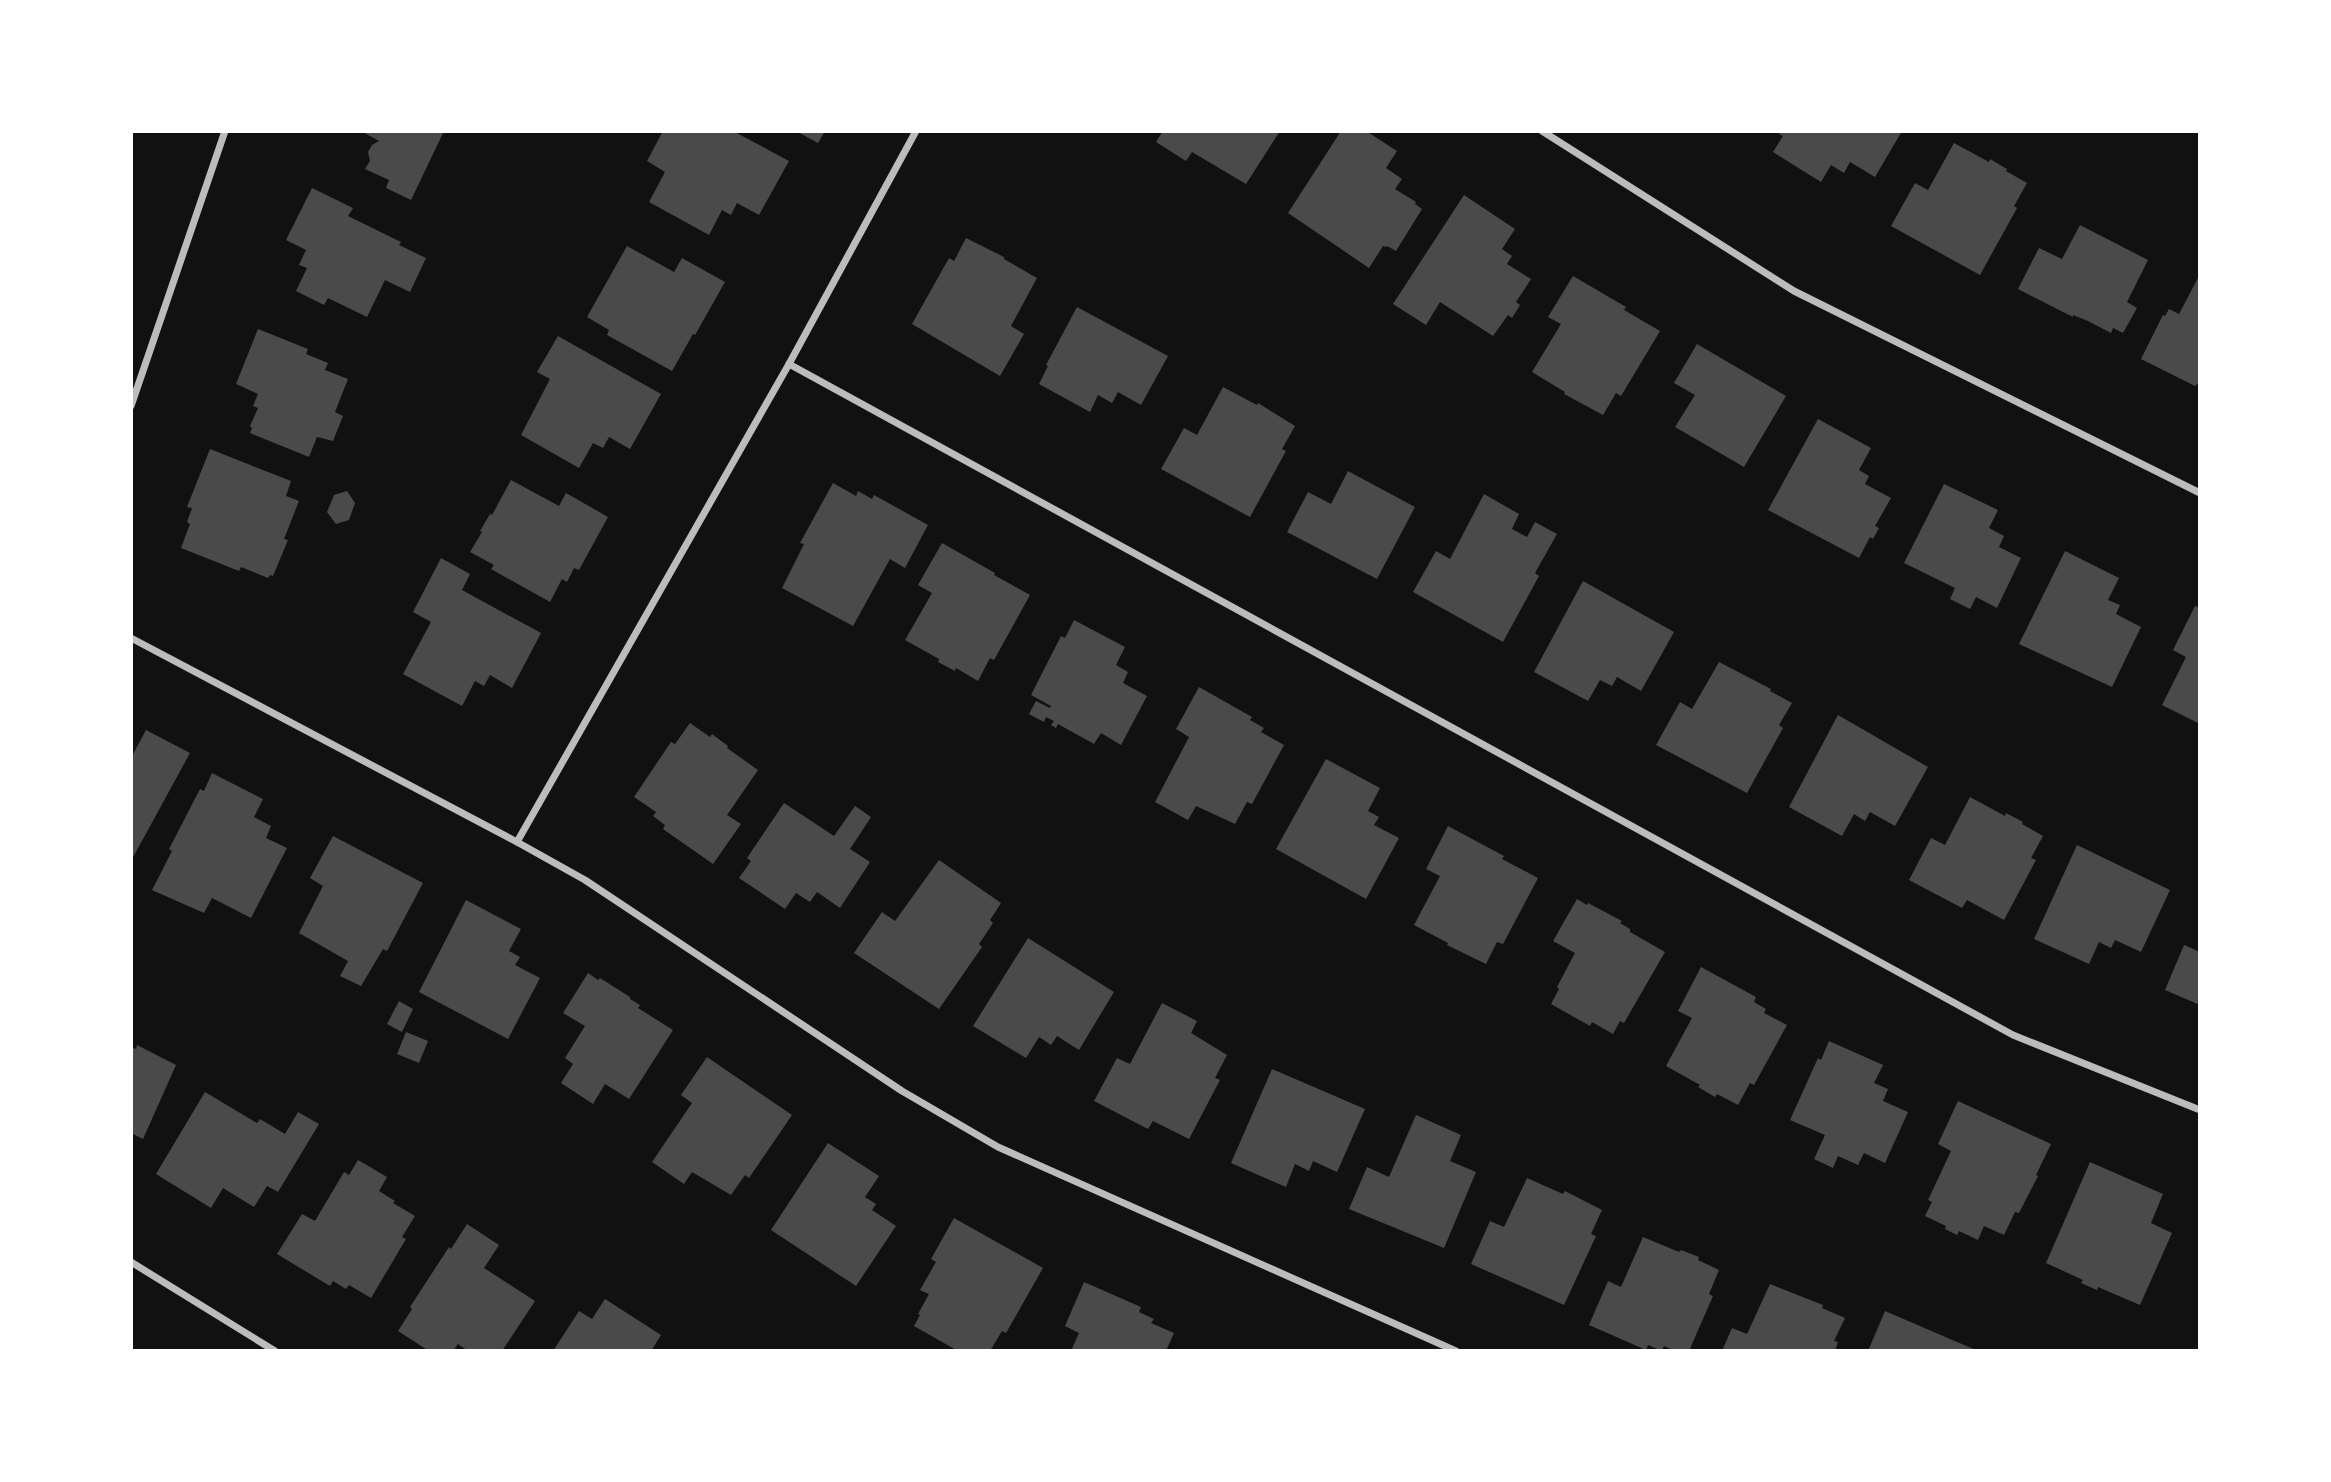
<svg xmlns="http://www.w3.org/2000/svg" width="2331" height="1482" font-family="'Varela Round',sans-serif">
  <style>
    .building { fill: #4a4a4a }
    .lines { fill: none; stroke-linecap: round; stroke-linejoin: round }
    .minor { stroke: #bcbcbc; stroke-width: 7 }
  </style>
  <rect width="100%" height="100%" fill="#111"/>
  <g class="building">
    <path d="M361 131H444L411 200 386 188 389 180 365 169 370 161 368 152 372 145 379 141Z"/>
    <path d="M663 131H733L789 161 759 215 737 203 731 215 722 210 709 235 649 202 665 172 647 161Z"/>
    <path d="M796 131H825L818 143Z"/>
    <path d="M1163 131H1280L1246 184 1192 152 1186 161 1156 142Z"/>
    <path d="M1341 131H1366L1397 151 1386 168 1402 179 1395 189 1416 202 1415 204 1422 209 1396 251 1387 246 1386 247 1383 246 1369 268 1288 213Z"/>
    <path d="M1781 131H1902L1875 177 1850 162 1844 173 1831 165 1821 182 1773 152 1783 136 1779 134Z"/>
    <path d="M1954 143 1989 162 1990 159 2007 169 2006 171 2027 183 2014 206 2017 208 1980 275 1891 226 1915 183 1928 190Z"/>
    <path d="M312 188 353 208 348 216 401 242 399 245 426 258 410 292 385 280 367 317 328 298 324 305 296 291 307 268 299 265 306 250 286 240Z"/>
    <path d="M1464 195 1515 229 1502 249 1512 256 1507 264 1531 279 1516 302 1520 305 1512 318 1508 315 1493 336 1440 302 1426 325 1393 304Z"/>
    <path d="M2080 225 2148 260 2127 302 2137 308 2123 333 2113 328 2111 333 2088 321 2073 315V317L2018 289 2039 248 2062 259Z"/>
    <path d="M966 238 1004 257V259L1037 278 1011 326 1024 334 1000 376 912 324 949 258 954 261Z"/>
    <path d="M627 246 674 272 682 258 725 282 695 335 693 334 672 371 607 335 609 330 587 317Z"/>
    <path d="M2200 274V385L2197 384 2195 386 2141 359 2163 315 2165 316 2169 309 2179 314Z"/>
    <path d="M1573 276 1626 307 1624 310 1660 331 1621 396 1616 393 1603 415 1564 394 1565 392 1532 372 1561 324 1548 317Z"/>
    <path d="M1077 307 1168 356 1141 405 1118 392 1112 403 1098 395 1090 412 1039 384 1048 366 1046 365Z"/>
    <path d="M258 329 308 349 306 354 328 363 325 370 348 379 335 412 343 416 333 441 317 437 309 457 250 433 252 428 250 426 258 408 253 406 258 394 236 384Z"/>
    <path d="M558 336 661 394 630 449 609 437 603 448 593 443 579 468 521 435 550 379 537 372Z"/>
    <path d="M1697 344 1786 396 1744 467 1675 427 1695 395 1674 383Z"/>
    <path d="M1223 387 1257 405 1258 403 1295 426 1282 449 1286 451 1250 517 1161 469 1184 428 1197 435Z"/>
    <path d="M1818 419 1871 448 1859 470 1869 476 1865 484 1891 498 1875 526 1879 528 1873 539 1870 537 1859 558 1768 510Z"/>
    <path d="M210 449 291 481 286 496 299 501 284 539 288 540 273 576 270 575 268 578 241 567 239 571 181 548 190 524 187 522 192 508 187 507Z"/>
    <path d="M1348 471 1415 507 1377 579 1287 532 1308 492 1331 504Z"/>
    <path d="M511 480 559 506 566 493 608 517 579 570 574 568 567 582 562 579 550 602 491 569 494 565 470 552 482 532 480 531 490 514 492 515Z"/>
    <path d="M833 483 856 496 858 491 872 499 874 495 928 525 905 568 890 559 853 626 782 588 804 544 800 543Z"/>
    <path d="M1944 484 1998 510 1989 528 2004 536 1999 547 2021 558 1997 608 1976 597 1970 609 1950 599 1955 588 1904 563Z"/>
    <path d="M347 491 355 503 349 520 336 524 327 512 334 495Z"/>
    <path d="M1484 494 1519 514 1512 529 1527 537 1535 522 1557 534 1535 573 1539 576 1503 642 1413 592 1436 551 1450 559Z"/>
    <path d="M942 543 995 573 994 575 1030 595 994 660 990 658 978 681 956 668 955 671 938 662 939 659 905 640 932 593 918 585Z"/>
    <path d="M2065 551 2119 578 2108 600 2120 605 2116 614 2141 627 2112 687 2019 644Z"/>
    <path d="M441 558 470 574 462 590 541 633 512 688 490 675 484 686 475 681 462 706 403 674 431 622 413 612Z"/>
    <path d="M1583 581 1674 632 1641 691 1617 677 1612 686 1600 680 1588 701 1534 672Z"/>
    <path d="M2195 606 2200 608V724L2162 705 2186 657 2173 650Z"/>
    <path d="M1074 620 1125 647 1116 665 1128 672 1123 683 1147 696 1121 745 1101 733 1094 744 1058 724 1056 728 1051 725 1054 721 1046 717 1044 722 1029 714 1036 701 1050 708 1051 706 1031 695 1061 636 1065 638Z"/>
    <path d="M1719 662 1771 689 1770 691 1792 703 1779 725 1783 728 1747 793 1656 745 1680 702 1692 709Z"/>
    <path d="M1199 687 1252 717 1250 720 1264 728 1261 732 1284 745 1252 804 1247 802 1235 824 1196 806 1188 820 1155 802 1189 737 1176 729Z"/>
    <path d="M1838 715 1928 767 1895 826 1870 812 1865 821 1854 814 1842 836 1789 807Z"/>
    <path d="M690 723 710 737 712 734 728 746 727 748 758 770 727 815 741 824 713 864 663 829 665 825 653 816 656 812 634 797 671 742 675 744Z"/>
    <path d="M146 730 190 753 131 861V758Z"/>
    <path d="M1326 759 1380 788 1368 811 1379 817 1374 825 1399 838 1366 899 1276 849Z"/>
    <path d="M212 773 263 799 254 817 271 826 266 838 287 848 251 918 212 898 204 913 152 890 172 851 169 849 200 789 204 791Z"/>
    <path d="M1970 797 2005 816 2006 813 2023 822 2022 824 2043 836 2031 858 2036 860 2004 920 1967 900 1962 908 1909 880 1931 838 1945 845Z"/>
    <path d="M784 803 834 836 855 806 871 817 850 849 870 862 840 908 817 892 810 902 796 893 785 909 739 878 751 861 747 858Z"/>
    <path d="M1448 826 1504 856 1502 859 1538 878 1503 944 1497 942 1486 964 1447 945 1448 943 1414 925 1440 876 1426 869Z"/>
    <path d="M333 836 423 883 387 951 383 949 361 986 340 976 348 961 299 933 323 886 310 878Z"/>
    <path d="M2077 845 2170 890 2141 952 2115 940 2111 948 2099 942 2089 964 2034 939Z"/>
    <path d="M939 860 1001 903 990 920 993 923 979 944 982 947 939 1009 854 953 882 912 895 921Z"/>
    <path d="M1577 899 1587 905 1588 903 1622 921 1620 923 1630 929V932L1665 952 1624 1023 1620 1021 1613 1034 1592 1022 1590 1026 1551 1004 1559 989 1557 987 1575 953 1553 941Z"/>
    <path d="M466 900 521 929 509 951 520 957 515 965 540 978 508 1039 419 992Z"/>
    <path d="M1028 938 1114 992 1079 1050 1057 1036 1051 1045 1039 1037 1026 1058 973 1026Z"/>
    <path d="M2184 945 2200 952V1005L2165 990Z"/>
    <path d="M1701 967 1756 997 1754 1002 1766 1009 1764 1013 1787 1025 1754 1085 1750 1083 1738 1105 1717 1094 1715 1097 1698 1087 1700 1085 1666 1066 1692 1018 1678 1011Z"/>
    <path d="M588 973 598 980 600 978 630 997V999L640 1005 638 1008 673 1030 629 1099 605 1084 593 1104 561 1083 573 1064 565 1058 585 1026 563 1013Z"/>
    <path d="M399 1001 413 1009 402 1032 387 1024Z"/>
    <path d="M1162 1003 1197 1021 1191 1033 1227 1055 1215 1078 1220 1080 1189 1139 1153 1121 1148 1129 1094 1101 1117 1058 1130 1064Z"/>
    <path d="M406 1032 428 1041 419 1063 397 1054Z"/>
    <path d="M1829 1041 1883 1065 1874 1083 1888 1089 1883 1101 1908 1112 1885 1163 1864 1153 1858 1165 1838 1156 1833 1168 1814 1159 1825 1135 1790 1120 1818 1058 1821 1060Z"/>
    <path d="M137 1045 176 1065 143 1139 131 1133V1047L136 1049Z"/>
    <path d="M707 1057 792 1115 749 1178 745 1175 731 1195 692 1172 684 1184 652 1162 692 1103 681 1095Z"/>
    <path d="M1272 1069 1365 1109 1337 1172 1313 1161 1309 1171 1295 1164 1286 1187 1231 1163Z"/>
    <path d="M205 1092 257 1123 260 1119 285 1134 298 1112 319 1124 278 1192 267 1186 254 1207 223 1188 211 1208 156 1174Z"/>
    <path d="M1958 1101 2051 1144 2036 1175 2038 1176 2019 1213 2015 1212 2004 1235 1984 1226 1978 1240 1959 1231 1957 1235 1945 1229 1946 1226 1925 1216 1932 1202 1928 1200 1951 1151 1938 1144Z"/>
    <path d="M1416 1115 1461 1135 1450 1161 1476 1172 1444 1248 1349 1209 1367 1167 1389 1177Z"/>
    <path d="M828 1143 879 1176 865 1197 876 1204 872 1210 896 1226 856 1286 771 1230Z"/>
    <path d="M358 1160 387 1177 379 1191 395 1201 393 1203 415 1216 402 1237 406 1239 371 1298 349 1285 346 1289 333 1281 330 1286 277 1254 302 1214 315 1221 344 1172 349 1175Z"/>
    <path d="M2090 1162 2163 1194 2151 1223 2172 1233 2140 1305 2098 1287 2097 1290 2081 1283 2083 1280 2046 1263Z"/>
    <path d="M1527 1178 1563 1194 1565 1191 1602 1210 1591 1234 1596 1236 1564 1305 1471 1264 1490 1221 1504 1227Z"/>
    <path d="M954 1218 1043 1268 1006 1333 1002 1331 990 1351H958L914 1326 920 1315 918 1314 929 1294 920 1290 936 1262 931 1259Z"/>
    <path d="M467 1224 499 1245 484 1268 535 1301 502 1351H468L458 1344 453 1351H429L398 1331 412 1309 410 1307 449 1247 451 1249Z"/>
    <path d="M1643 1237 1679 1252 1681 1250 1699 1257 1698 1260 1719 1270 1709 1294 1713 1296 1689 1351H1675L1664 1346 1662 1351 1648 1345 1646 1350 1589 1325 1608 1281 1621 1287Z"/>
    <path d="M1084 1282 1141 1307 1139 1312 1154 1319 1151 1323 1174 1333 1166 1351H1071L1079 1333 1065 1326Z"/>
    <path d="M1770 1284 1823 1305 1822 1308 1845 1318 1834 1341 1838 1342 1835 1351H1722L1732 1328 1747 1334Z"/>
    <path d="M605 1299 661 1335 651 1351H553L579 1311 592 1319Z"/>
    <path d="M1885 1311 1978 1351H1868Z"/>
  </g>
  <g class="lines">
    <g class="minor">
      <path d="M1542 131 1794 291 2200 493"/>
      <path d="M789 364 2013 1035 2200 1110"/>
      <path d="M131 406 225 131"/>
      <path d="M131 638 517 842 585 880 902 1091 998 1147 1456 1351"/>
      <path d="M517 842 789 364 916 131"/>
      <path d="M131 1262 275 1351"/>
    </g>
  </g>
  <rect width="2331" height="1482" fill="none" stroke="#ffffff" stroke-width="266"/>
</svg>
